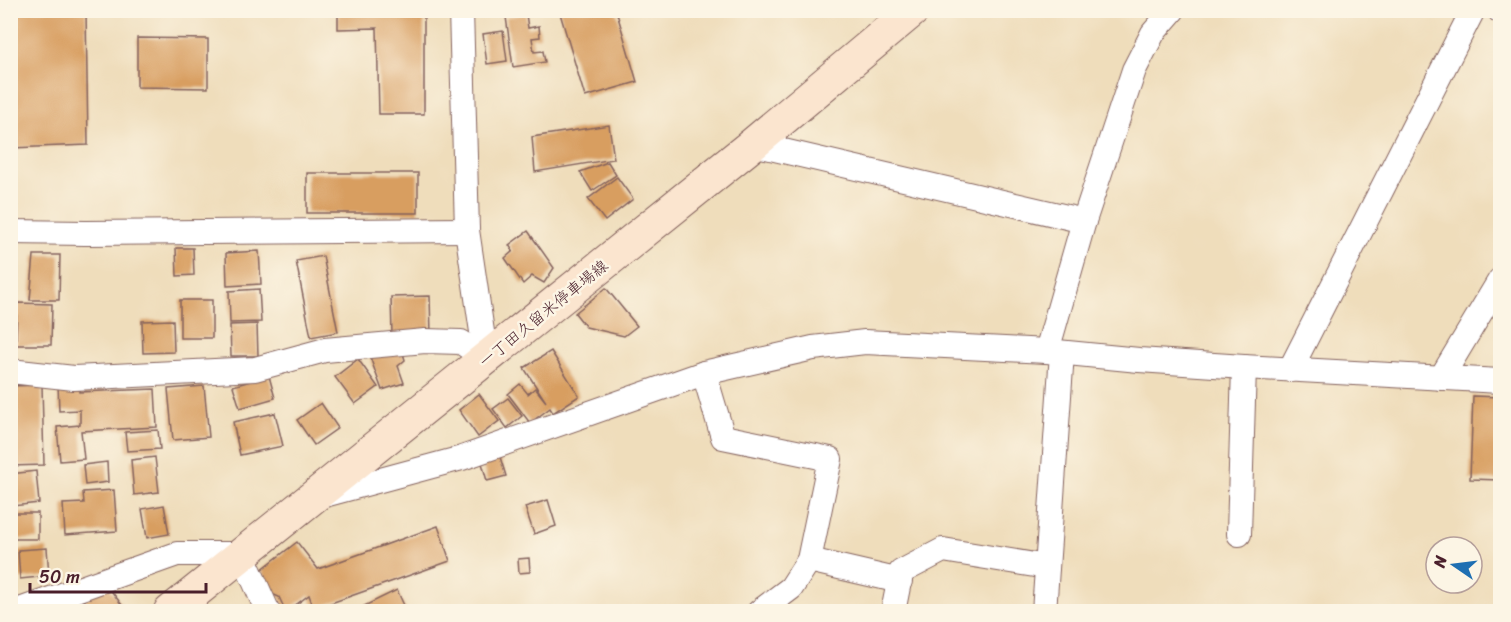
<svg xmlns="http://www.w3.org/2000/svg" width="1511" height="622" font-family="Sriracha,'Klee One',sans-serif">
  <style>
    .building { fill: #d89e60 }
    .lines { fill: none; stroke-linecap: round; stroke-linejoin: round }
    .minor-casing { stroke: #84625d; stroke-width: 26 }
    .secondary-casing { stroke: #84625d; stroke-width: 35 }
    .minor { stroke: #fff; stroke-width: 24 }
    .secondary { stroke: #fbe5cf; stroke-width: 33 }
    .labels { text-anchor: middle; stroke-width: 5; stroke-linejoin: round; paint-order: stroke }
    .street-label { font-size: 16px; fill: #4a1f2b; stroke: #fcf5e5 }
  </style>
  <rect width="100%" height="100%" fill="#fcf5e5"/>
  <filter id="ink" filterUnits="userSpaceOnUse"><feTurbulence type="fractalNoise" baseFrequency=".0167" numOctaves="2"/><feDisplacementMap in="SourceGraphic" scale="12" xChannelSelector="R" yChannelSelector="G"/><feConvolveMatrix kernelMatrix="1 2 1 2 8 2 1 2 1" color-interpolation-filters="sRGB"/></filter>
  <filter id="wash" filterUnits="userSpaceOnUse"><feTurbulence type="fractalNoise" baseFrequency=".008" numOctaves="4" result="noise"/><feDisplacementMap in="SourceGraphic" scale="24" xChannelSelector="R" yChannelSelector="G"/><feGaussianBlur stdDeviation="1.35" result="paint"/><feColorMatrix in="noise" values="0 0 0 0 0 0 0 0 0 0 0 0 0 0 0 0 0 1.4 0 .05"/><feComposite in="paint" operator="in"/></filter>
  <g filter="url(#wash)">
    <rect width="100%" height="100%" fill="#efddbb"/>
    <g id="blocks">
      <g class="building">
        <path d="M10 10H86L88 145 10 148Z"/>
        <path d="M338 10H424V114H379L377 28 338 29Z"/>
        <path d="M559 10H616L637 82 585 97Z"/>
        <path d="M526 14 528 28 539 26 540 37 532 38 534 52 543 51 545 62 513 67 506 17Z"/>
        <path d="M503 31 507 61 487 64 483 34Z"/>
        <path d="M137 38 208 39V88L137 87Z"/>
        <path d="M609 125 614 159 535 172 532 137Z"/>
        <path d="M608 162 616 175 592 191 580 172Z"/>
        <rect x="307" y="173" width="111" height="40"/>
        <path d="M617 177 633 199 605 221 588 199Z"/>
        <path d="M528 231 554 268 544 283 532 276 523 284 505 258 513 251 509 245Z"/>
        <path d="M176 248H193L194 275 177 276Z"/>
        <path d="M259 251 261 284 227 286 226 253Z"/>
        <path d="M34 255H60L59 300H30Z"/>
        <path d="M323 256 338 332 311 337 296 261Z"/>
        <path d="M606 288 637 326 624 336 586 327 575 313Z"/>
        <path d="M259 289 261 322 230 323 229 291Z"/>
        <path d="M430 296 431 335H392L391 297Z"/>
        <rect x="180" y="300" width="32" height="38"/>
        <path d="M17 303 52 304 51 345H16Z"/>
        <path d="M173 320 174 352 143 353 142 321Z"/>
        <path d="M257 324 258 356H231L230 325Z"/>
        <path d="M401 347 405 360 398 366 404 383 382 390 370 357Z"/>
        <path d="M551 351 579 396 553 413 550 408 530 423 508 394 520 384 528 394 535 388 546 402 524 368Z"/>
        <path d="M358 359 378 387 355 404 335 377Z"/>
        <path d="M269 376 275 398 240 408 233 386Z"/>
        <path d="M79 383V392L155 389 157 427 81 431 84 459 60 461 57 427 80 425V410L59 411 58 384Z"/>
        <path d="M42 385 44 465 10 466V386Z"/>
        <path d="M204 386 209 437 173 440 168 389Z"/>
        <path d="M479 394 499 421 478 437 459 410Z"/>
        <path d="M1473 396 1500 397V480L1470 479Z"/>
        <path d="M508 398 522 416 507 428 493 409Z"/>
        <path d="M321 403 338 428 314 445 297 420Z"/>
        <path d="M275 413 283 446 240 455 233 422Z"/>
        <path d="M158 430 160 449 127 451 125 432Z"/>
        <path d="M155 457 159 492 134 495 131 460Z"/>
        <path d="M500 457 506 476 487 481 482 463Z"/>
        <path d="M107 462 108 482 85 485 83 465Z"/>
        <path d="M36 471 39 503 12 506 10 474Z"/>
        <path d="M114 490 117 531 65 535 63 504 84 503 83 492Z"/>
        <path d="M548 500 556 526 534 534 525 507Z"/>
        <path d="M164 505 169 534 147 538 142 509Z"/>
        <rect x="14" y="513" width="24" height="26"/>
        <path d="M438 526 450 561 314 609 309 595 286 612 279 597 272 594 261 570 297 542 318 569Z"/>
        <path d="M47 548 49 576 20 579 18 550Z"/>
        <path d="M529 558 530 572 519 573 518 559Z"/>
        <path d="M106 584 125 609 122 612H59L73 601 78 606Z"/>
        <path d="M397 590 407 612H357L356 610Z"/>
      </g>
    </g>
  </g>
  <g filter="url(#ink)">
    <use href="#blocks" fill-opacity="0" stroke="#84625d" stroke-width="1.5"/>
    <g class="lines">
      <defs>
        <g id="minor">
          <path d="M461 10 467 230 486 359"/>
          <path d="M1500 10V11"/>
          <path d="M753 144 1084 221"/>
          <path d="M10 232 86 233 467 230"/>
          <path d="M1047 351 1084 221 1134 70 1153 33 1173 10"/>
          <path d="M1290 370 1473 10"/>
          <path d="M10 371 74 378 255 369 325 350 425 341 461 342 486 359"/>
          <path d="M704 373 723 437 830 459 809 560 791 588 759 612"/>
          <path d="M1441 378 1500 280"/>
          <path d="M321 496 462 458 704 373 813 348 865 342 1047 351 1139 360 1244 367 1500 381"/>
          <path d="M1239 534 1244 367"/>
          <path d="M809 560 900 581"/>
          <path d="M14 612 177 554H242L268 612"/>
          <path d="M893 612 901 572 943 550 1047 567"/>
          <path d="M1044 612 1062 353"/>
        </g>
        <path id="secondary" d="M170 612 753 144 913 10"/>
      </defs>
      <use href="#minor" class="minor-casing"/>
      <use href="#secondary" class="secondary-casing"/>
      <use href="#minor" class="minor"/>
      <use href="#secondary" class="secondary"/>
    </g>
  </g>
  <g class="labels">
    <g class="street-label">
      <text transform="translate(543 313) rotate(-39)" y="6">一丁田久留米停車場線</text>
    </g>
  </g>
  <rect width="1511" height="622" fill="none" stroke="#fcf5e5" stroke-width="36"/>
  <g transform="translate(1454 565) rotate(284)"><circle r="28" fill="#fcf5e5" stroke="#b59f9b" stroke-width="1.5"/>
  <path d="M0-4.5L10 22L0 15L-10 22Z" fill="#1f6fb2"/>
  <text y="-9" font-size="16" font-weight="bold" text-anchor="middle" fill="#4a1f2b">N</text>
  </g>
  <path d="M30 583v9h176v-9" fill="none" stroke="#4a1f2b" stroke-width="3"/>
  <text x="39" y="583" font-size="18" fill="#4a1f2b" stroke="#fcf5e5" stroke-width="4.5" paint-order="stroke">50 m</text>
</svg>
